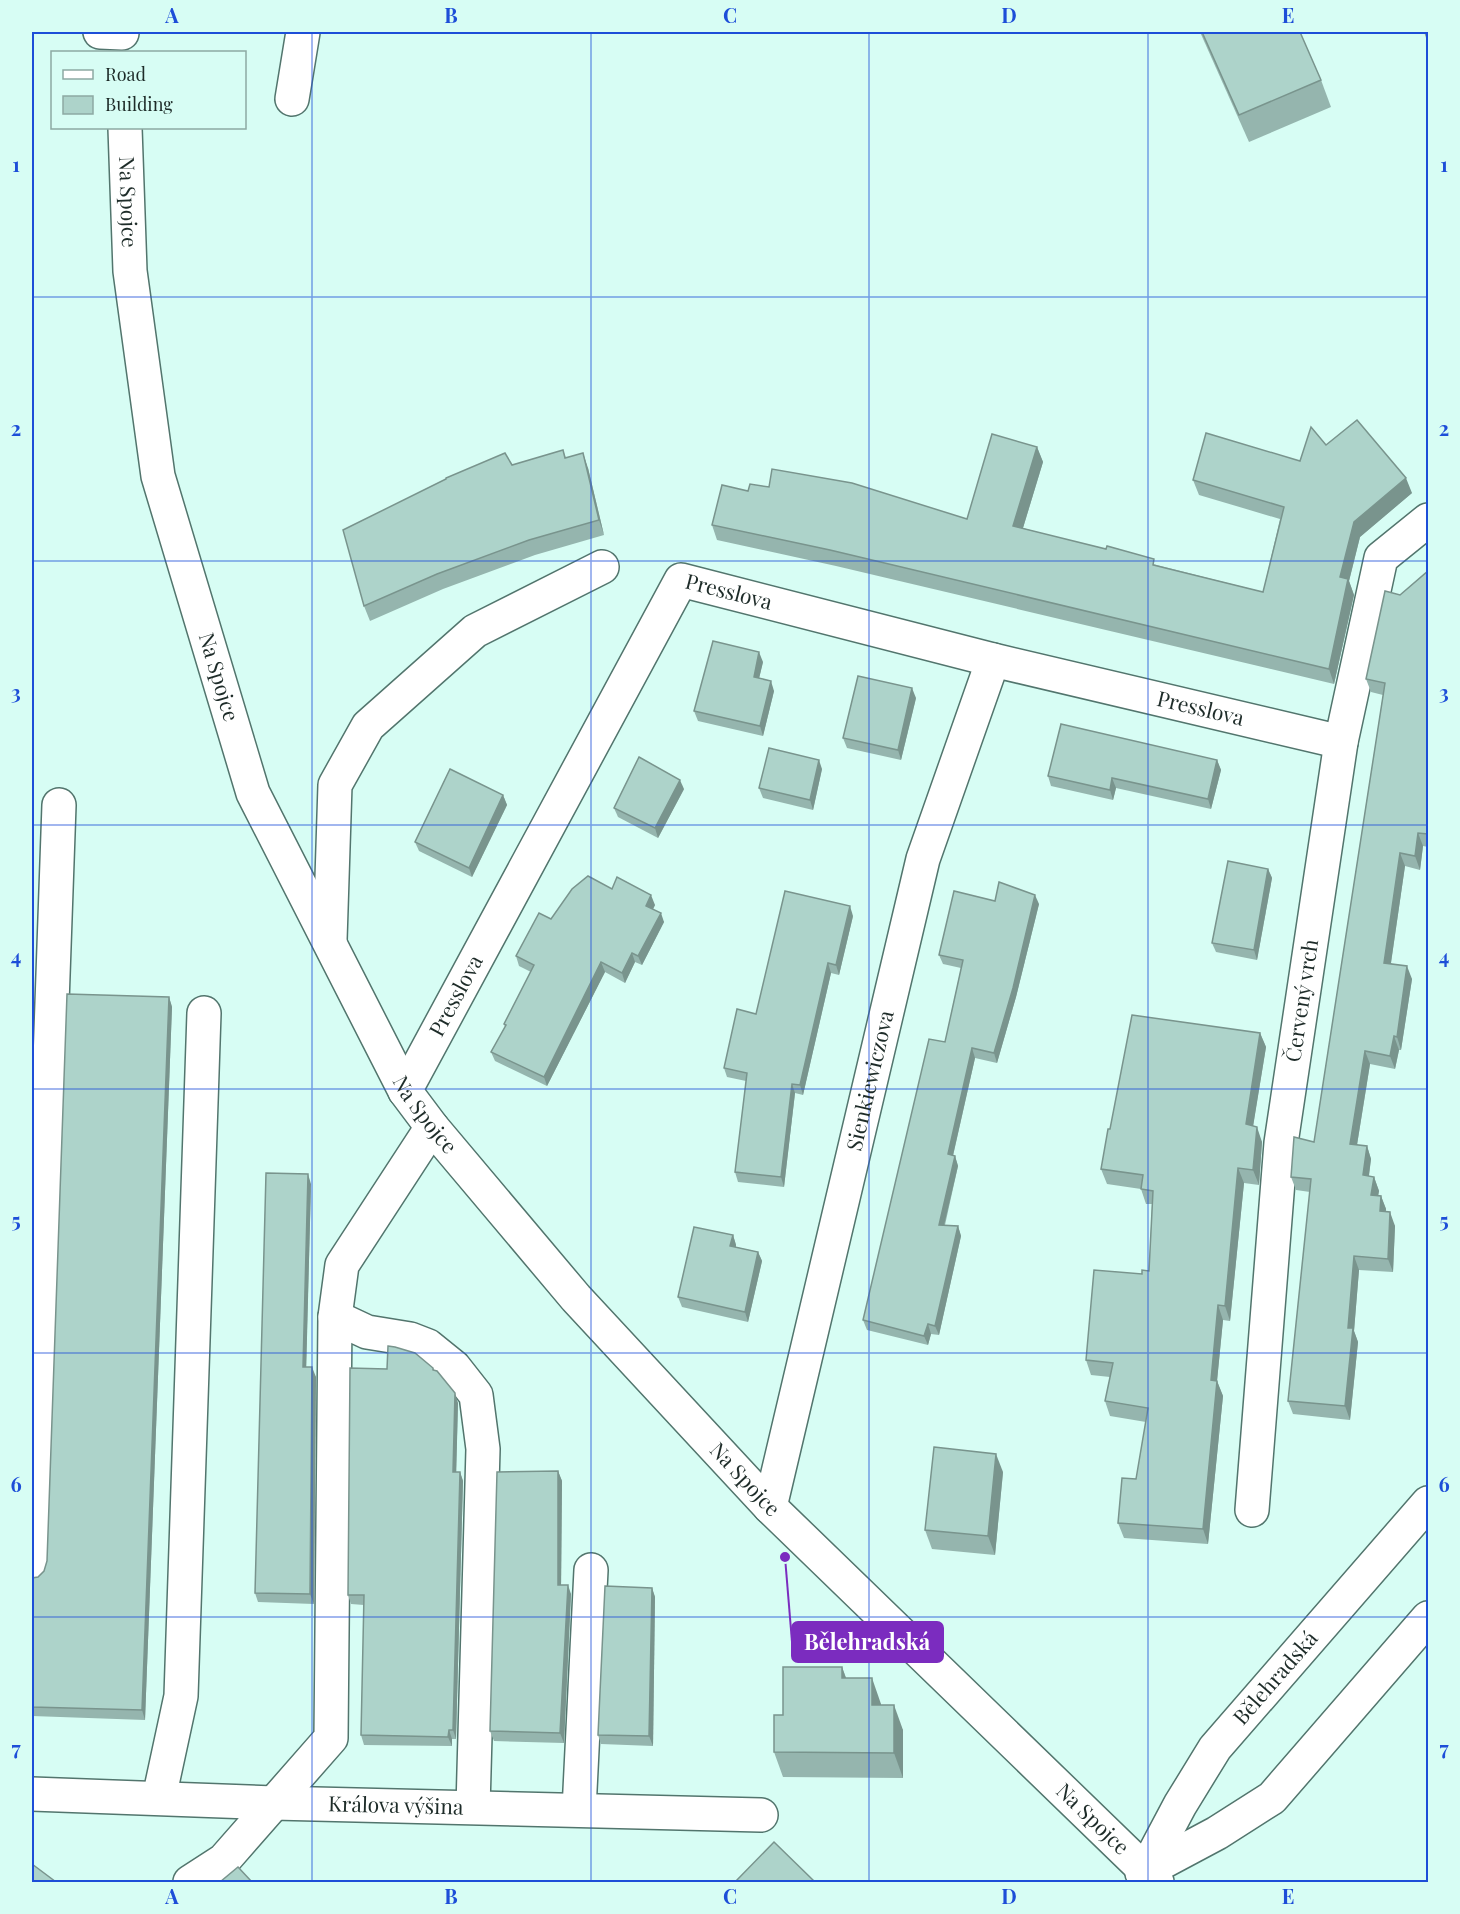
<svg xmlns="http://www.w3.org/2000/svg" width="1460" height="1914" font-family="'Playfair Display',serif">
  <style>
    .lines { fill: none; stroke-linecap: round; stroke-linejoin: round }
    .minor-casing { stroke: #52756d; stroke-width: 36 }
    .minor { stroke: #fff; stroke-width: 33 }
    .wall { fill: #95b5ae }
    .shaded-wall { fill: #79948d }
    .building { fill: #add3ca; stroke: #79948d; stroke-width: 1.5 }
    .grid { fill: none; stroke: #1d4ed8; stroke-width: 1.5; stroke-opacity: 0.55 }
    .labels { text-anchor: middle; stroke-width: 5; stroke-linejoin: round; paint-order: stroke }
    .street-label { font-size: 21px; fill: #1e2c29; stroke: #d7fdf4 }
    .leader { fill: none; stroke: #7b2cbf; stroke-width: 2 }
    .callout-dot { fill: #7b2cbf; stroke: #d7fdf4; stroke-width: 2 }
    .callout { fill: #7b2cbf; stroke: #7b2cbf; stroke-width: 2 }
    .callout-label { font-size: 22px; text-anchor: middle; font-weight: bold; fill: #fff }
    .neatline { fill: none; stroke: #1d4ed8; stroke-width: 2 }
    .grid-label { font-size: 20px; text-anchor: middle; font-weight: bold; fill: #1d4ed8 }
  </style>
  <rect width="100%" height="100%" fill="#d7fdf4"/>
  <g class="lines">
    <defs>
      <g id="minor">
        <path d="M100 32 122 33"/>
        <path d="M292 99 303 32"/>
        <path id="s1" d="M125 128 130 271 158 476 253 793 405 1091 432 1127 576 1298 770 1507 1157 1882"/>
        <path d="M330 940 335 785 368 726 475 631 602 567"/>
        <path id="s2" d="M405 1091 681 580 993 660 1341 742"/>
        <path d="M335 1317 367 1332 410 1339 428 1346 454 1367 476 1395 483 1449 473 1807"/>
        <path id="s3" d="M770 1507 923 859 993 660"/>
        <path id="s4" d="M1252 1510 1281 1143 1341 742 1381 558 1428 520"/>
        <path d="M32 1570 59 805"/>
        <path id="s5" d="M32 1794 274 1803 761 1815"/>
        <path d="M159 1798 181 1696 204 1013"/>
        <path d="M579 1810 591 1570"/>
        <path id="s6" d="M1145 1871 1180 1805 1215 1748 1428 1503"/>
        <path d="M1142 1873 1217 1833 1272 1798 1428 1618"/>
        <path d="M190 1882 224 1860 331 1738 335 1317 342 1265 432 1127"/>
      </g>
    </defs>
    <use href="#minor" class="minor-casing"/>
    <use href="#minor" class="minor"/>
  </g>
  <g class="wall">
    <path d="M1200 32H1300L1321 80 1331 107 1249 142Z"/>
    <path d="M1424 32H1428V44Z"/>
    <path d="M1326 445 1412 493 1360 537 1349 581 1354 595 1334 684 836 566 717 540 712 525 748 491 967 519 1037 447 1043 462 1023 528 1157 565 1263 592 1280 519 1199 495 1193 480 1300 461Z"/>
    <path d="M563 450 566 458 588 468 604 535 535 555 443 589 370 621 364 606 512 465Z"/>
    <path d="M1428 571V847L1423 846 1420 870 1405 866 1391 963 1412 979 1401 1050H1399L1395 1069 1370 1064 1357 1145 1367 1146 1371 1159 1369 1176 1374 1177 1379 1191 1378 1195 1381 1196 1386 1209V1212L1395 1226 1393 1272 1359 1270 1354 1331 1358 1342 1350 1420 1293 1414 1288 1401 1310 1192 1296 1190 1291 1177 1314 1142 1383 695 1371 692 1366 679 1400 595Z"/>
    <path d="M763 662 759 678 774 691 763 736 698 721 694 711Z"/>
    <path d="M916 698 901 760 847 748 843 738Z"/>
    <path d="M1217 760 1221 770 1211 809 1116 788 1113 800 1051 786 1048 776Z"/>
    <path d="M822 769 813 810 763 798 759 788Z"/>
    <path d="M684 789 658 838 618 817 614 808Z"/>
    <path d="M503 795 507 805 472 877 419 851 415 842Z"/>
    <path d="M1268 869 1272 878 1257 960 1216 952 1212 943Z"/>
    <path d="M612 889 655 905 653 909 664 922 642 965 635 962 625 983 605 972 547 1086 495 1061 491 1052 505 1027 504 1024 531 972 519 966 516 956 551 919Z"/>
    <path d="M995 901 1039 904 1016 997 997 1063 975 1058 953 1156H955L958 1166 945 1225 958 1226 961 1236 939 1335 931 1334 928 1345 867 1330 863 1320 945 1042 961 968 943 964 939 955Z"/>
    <path d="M853 916 839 975 831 973 803 1095 795 1093 784 1187 738 1182 735 1172 746 1081 727 1077 724 1068Z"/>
    <path d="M169 997 172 1007 145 1720 32 1716V1578L38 1577 44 1571 47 1561Z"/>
    <path d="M1260 1033 1266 1047 1253 1126 1262 1142 1259 1185 1244 1183 1230 1321 1223 1320 1217 1381 1223 1396 1208 1544 1124 1538 1118 1523 1136 1479 1146 1422 1110 1416 1105 1401 1110 1377 1091 1375 1086 1360 1142 1274 1149 1271 1152 1204H1146L1141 1189 1107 1184 1101 1169 1110 1129Z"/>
    <path d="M311 1184 306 1367 316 1377 314 1604 258 1602 255 1593Z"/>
    <path d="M733 1235 736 1245V1247L758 1252 762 1261 748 1322 682 1307 678 1297Z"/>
    <path d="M433 1368 458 1403 456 1472H460L463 1481 456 1739H452V1746L364 1745 361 1735 364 1605 351 1604 348 1595 387 1369Z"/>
    <path d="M558 1471 562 1481 561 1585 571 1594 564 1743 494 1741 490 1731Z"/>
    <path d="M1003 1472 995 1555 932 1549 925 1530Z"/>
    <path d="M652 1588 655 1597 653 1746 601 1744 598 1735Z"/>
    <path d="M842 1667 846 1678 881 1704V1705L903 1730V1778L783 1777 774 1752 783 1715Z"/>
  </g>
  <g class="shaded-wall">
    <path d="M1037 447 1043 462 1019 541 1013 526Z"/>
    <path d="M583 453 588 468 604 535 599 520Z"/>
    <path d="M1406 478 1412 493 1360 537 1349 581 1354 595 1334 684 1329 669 1340 577 1354 522Z"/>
    <path d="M759 652 763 662 757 687 754 677Z"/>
    <path d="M771 681 774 691 763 736 760 726Z"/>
    <path d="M912 688 916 698 901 760 898 750Z"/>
    <path d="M819 760 822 769 813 810 810 800Z"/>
    <path d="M1217 760 1221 770 1211 809 1208 799Z"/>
    <path d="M1112 778 1116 788 1113 800 1110 790Z"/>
    <path d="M680 780 684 789 658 838 655 828Z"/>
    <path d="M503 795 507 805 472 877 469 868Z"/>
    <path d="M1418 833 1423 846 1420 870 1415 856Z"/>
    <path d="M1400 853 1405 866 1389 976 1384 963Z"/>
    <path d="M1268 869 1272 878 1257 960 1254 950Z"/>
    <path d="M651 895 655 905 650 915 646 906Z"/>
    <path d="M1035 895 1039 904 1016 997 997 1063 994 1053Z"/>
    <path d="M850 906 853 916 839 975 836 965Z"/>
    <path d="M661 913 664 922 642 965 638 956Z"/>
    <path d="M632 953 635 962 625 983 622 973Z"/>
    <path d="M601 962 605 972 547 1086 544 1077Z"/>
    <path d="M828 963 831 973 803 1095 800 1085Z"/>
    <path d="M1407 966 1412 979 1401 1050 1397 1037Z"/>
    <path d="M169 997 172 1007 145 1720 142 1710Z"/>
    <path d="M32 999 33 1004 32 1053Z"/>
    <path d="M1260 1033 1266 1047 1251 1139 1246 1124Z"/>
    <path d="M1394 1036 1399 1050 1395 1069 1390 1056Z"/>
    <path d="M972 1048 975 1058 951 1164 948 1154Z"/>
    <path d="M1365 1051 1370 1064 1355 1157 1350 1144Z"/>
    <path d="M792 1084 795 1093 784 1187 781 1177Z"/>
    <path d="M1257 1127 1262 1142 1259 1185 1253 1170Z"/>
    <path d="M1367 1146 1371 1159 1367 1189 1363 1175Z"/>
    <path d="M955 1156 958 1166 942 1234 939 1225Z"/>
    <path d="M1238 1168 1244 1183 1230 1321 1225 1306Z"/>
    <path d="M308 1174 311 1184 306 1377 303 1367Z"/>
    <path d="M1374 1177 1379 1191 1376 1208 1371 1195Z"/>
    <path d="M1381 1196 1386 1209 1384 1224 1380 1211Z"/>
    <path d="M1390 1212 1395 1226 1393 1272 1388 1259Z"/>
    <path d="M958 1226 961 1236 939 1335 935 1326Z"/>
    <path d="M733 1235 736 1245 734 1255 730 1246Z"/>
    <path d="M758 1252 762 1261 748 1322 745 1312Z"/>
    <path d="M1354 1256 1359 1270 1354 1331 1358 1342 1350 1420 1345 1406 1348 1328Z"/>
    <path d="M1218 1305 1223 1320 1217 1381 1223 1396 1208 1544 1203 1529 1211 1380Z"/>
    <path d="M928 1324 931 1334 928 1345 924 1336Z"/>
    <path d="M312 1367 316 1377 314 1604 310 1594Z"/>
    <path d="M455 1393 458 1403 456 1481 453 1472Z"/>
    <path d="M996 1454 1003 1472 995 1555 988 1536Z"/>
    <path d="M558 1471 562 1481 561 1594 558 1585Z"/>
    <path d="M460 1472 463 1481 456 1739 453 1730Z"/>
    <path d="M568 1585 571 1594 564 1743 560 1733Z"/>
    <path d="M652 1588 655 1597 653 1746 649 1736Z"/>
    <path d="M842 1667 851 1692 842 1678Z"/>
    <path d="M872 1678 881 1704V1730L872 1705Z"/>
    <path d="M894 1705 903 1730V1778L894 1753Z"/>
    <path d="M449 1730 452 1739V1746L448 1737Z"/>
  </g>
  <g class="building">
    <path d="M1202 32H1300L1321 80 1239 115Z"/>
    <path d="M1425 32H1428V39Z"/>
    <path d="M1357 420 1406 478 1354 522 1340 577 1348 579 1329 669 830 550 712 525 722 485 748 491 750 484 769 487 772 469 852 483 967 519 992 434 1037 447 1013 526 1106 549 1107 546 1154 559 1153 565 1263 592 1284 507 1193 480 1206 433 1300 461 1311 427 1326 445Z"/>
    <path d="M563 450 565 458 583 453 599 520 529 540 437 574 364 606 343 530 446 479V478L505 453 512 465Z"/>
    <path d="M1428 571V834L1418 833 1415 856 1400 853 1384 963 1407 966 1397 1037 1394 1036 1390 1056 1365 1051 1350 1144 1367 1146 1363 1175 1374 1177 1371 1195 1381 1196 1380 1211 1390 1212 1388 1259 1354 1256 1348 1328H1353L1345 1406 1288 1401 1311 1179 1291 1177 1294 1137 1314 1142 1385 683 1366 679 1385 591 1400 595Z"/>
    <path d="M713 641 759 652 754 677 771 681 760 726 694 711Z"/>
    <path d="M858 676 912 688 898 750 843 738Z"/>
    <path d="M1061 724 1217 760 1208 799 1112 778 1110 790 1048 776Z"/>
    <path d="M769 748 819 760 810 800 759 788Z"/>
    <path d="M639 757 680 780 655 828 614 808Z"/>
    <path d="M450 769 503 795 469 868 415 842Z"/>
    <path d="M1228 861 1268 869 1254 950 1212 943Z"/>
    <path d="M588 876 612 889 617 877 651 895 646 906 661 913 638 956 632 953 622 973 601 962 544 1077 491 1052 506 1025 504 1024 534 965 516 956 539 913 551 919 572 889Z"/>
    <path d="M999 882 1035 895 1013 988 994 1053 972 1048 948 1154 955 1156 939 1225 958 1226 935 1326 928 1324 924 1336 863 1320 929 1039 945 1042 963 960 939 955 954 891 995 901Z"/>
    <path d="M785 891 850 906 836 965 828 963 800 1085 792 1084 781 1177 735 1172 747 1073 724 1068 737 1009 756 1014Z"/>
    <path d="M67 994 169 997 142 1710 32 1707V1578L38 1577 44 1571 47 1561Z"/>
    <path d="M1132 1015 1260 1033 1246 1124 1257 1127 1253 1170 1238 1168 1225 1306 1218 1305 1211 1380 1217 1381 1203 1529 1118 1523 1122 1478 1136 1479 1148 1408 1105 1401 1113 1363 1086 1360 1094 1270 1142 1274V1270L1149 1271 1153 1191 1141 1189 1143 1175 1101 1169 1108 1129H1110Z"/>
    <path d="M266 1173 308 1174 303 1367H312L310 1594 255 1593Z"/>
    <path d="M694 1227 733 1235 730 1246 758 1252 745 1312 678 1297Z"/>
    <path d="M388 1346 395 1347 415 1353 433 1368V1370L437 1371 455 1393 453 1472H460L453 1730H449L448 1737 361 1735 364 1595H348L350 1368 387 1369Z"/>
    <path d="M934 1447 996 1454 988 1536 925 1530Z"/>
    <path d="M558 1471V1585H568L560 1733 490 1731 497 1472Z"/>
    <path d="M605 1586 652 1588 649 1736 598 1735Z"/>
    <path d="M783 1667H842V1678H872V1705H894V1753L774 1752V1715H783Z"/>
    <path d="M774 1842 815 1882H735Z"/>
    <path d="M32 1864 56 1882H32Z"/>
    <path d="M238 1867 252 1882H220Z"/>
  </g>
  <path class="grid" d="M312 32V1882M591 32V1882M869 32V1882M1148 32V1882M32 297H1428M32 561H1428M32 825H1428M32 1089H1428M32 1353H1428M32 1617H1428"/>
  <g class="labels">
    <g class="street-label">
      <text dy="7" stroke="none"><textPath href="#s1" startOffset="74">Na Spojce</textPath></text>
      <text dy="7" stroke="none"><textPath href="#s2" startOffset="630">Presslova</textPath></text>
      <text dy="7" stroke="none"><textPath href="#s1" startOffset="560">Na Spojce</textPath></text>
      <text dy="7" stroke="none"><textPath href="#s2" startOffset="1116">Presslova</textPath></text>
      <text dy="7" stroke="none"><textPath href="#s2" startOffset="108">Presslova</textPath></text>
      <text dy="7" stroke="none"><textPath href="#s4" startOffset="512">Červený vrch</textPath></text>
      <text dy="7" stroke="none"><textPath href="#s3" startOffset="438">Sienkiewiczova</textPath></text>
      <text dy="7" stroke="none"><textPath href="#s1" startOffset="1046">Na Spojce</textPath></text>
      <text dy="7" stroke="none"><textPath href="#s1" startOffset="1532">Na Spojce</textPath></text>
      <text dy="7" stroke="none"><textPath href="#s6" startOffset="234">Bělehradská</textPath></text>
      <text dy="7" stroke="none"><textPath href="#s5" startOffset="364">Králova výšina</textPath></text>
      <text dy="7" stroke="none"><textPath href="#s1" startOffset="2018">Na Spojce</textPath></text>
    </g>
  </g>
  <path class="leader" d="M785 1557L792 1642"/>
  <circle class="callout-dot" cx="785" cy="1557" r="6"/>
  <rect class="callout" x="792" y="1622" width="151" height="40" rx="6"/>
  <g class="callout-label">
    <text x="867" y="1650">Bělehradská</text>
  </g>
  <rect width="1460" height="1914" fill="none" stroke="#d7fdf4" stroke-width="66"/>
  <rect x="51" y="51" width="195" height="78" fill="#d7fdf4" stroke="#8da9a3" stroke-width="1.5"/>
  <rect x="63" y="70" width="30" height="9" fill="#ffffff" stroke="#8da9a3" stroke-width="1.5"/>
  <text x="105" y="81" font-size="18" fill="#1e2c29">Road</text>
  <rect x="63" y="96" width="30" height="18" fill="#add3ca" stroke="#8da9a3" stroke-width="1.5"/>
  <text x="105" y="111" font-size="18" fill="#1e2c29">Building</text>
  <rect x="33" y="33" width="1394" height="1848" class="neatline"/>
  <g class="grid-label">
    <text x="172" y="23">A</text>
    <text x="451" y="23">B</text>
    <text x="730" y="23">C</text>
    <text x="1009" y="23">D</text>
    <text x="1288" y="23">E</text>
    <text x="16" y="172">1</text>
    <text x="1444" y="172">1</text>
    <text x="16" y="436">2</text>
    <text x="1444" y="436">2</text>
    <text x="16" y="700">3</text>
    <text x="1444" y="700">3</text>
    <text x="16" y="964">4</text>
    <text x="1444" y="964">4</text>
    <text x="16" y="1228">5</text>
    <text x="1444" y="1228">5</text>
    <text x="16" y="1492">6</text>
    <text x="1444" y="1492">6</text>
    <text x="16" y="1756">7</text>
    <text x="1444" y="1756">7</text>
    <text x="172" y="1904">A</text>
    <text x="451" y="1904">B</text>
    <text x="730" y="1904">C</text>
    <text x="1009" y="1904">D</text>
    <text x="1288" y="1904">E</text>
  </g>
</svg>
